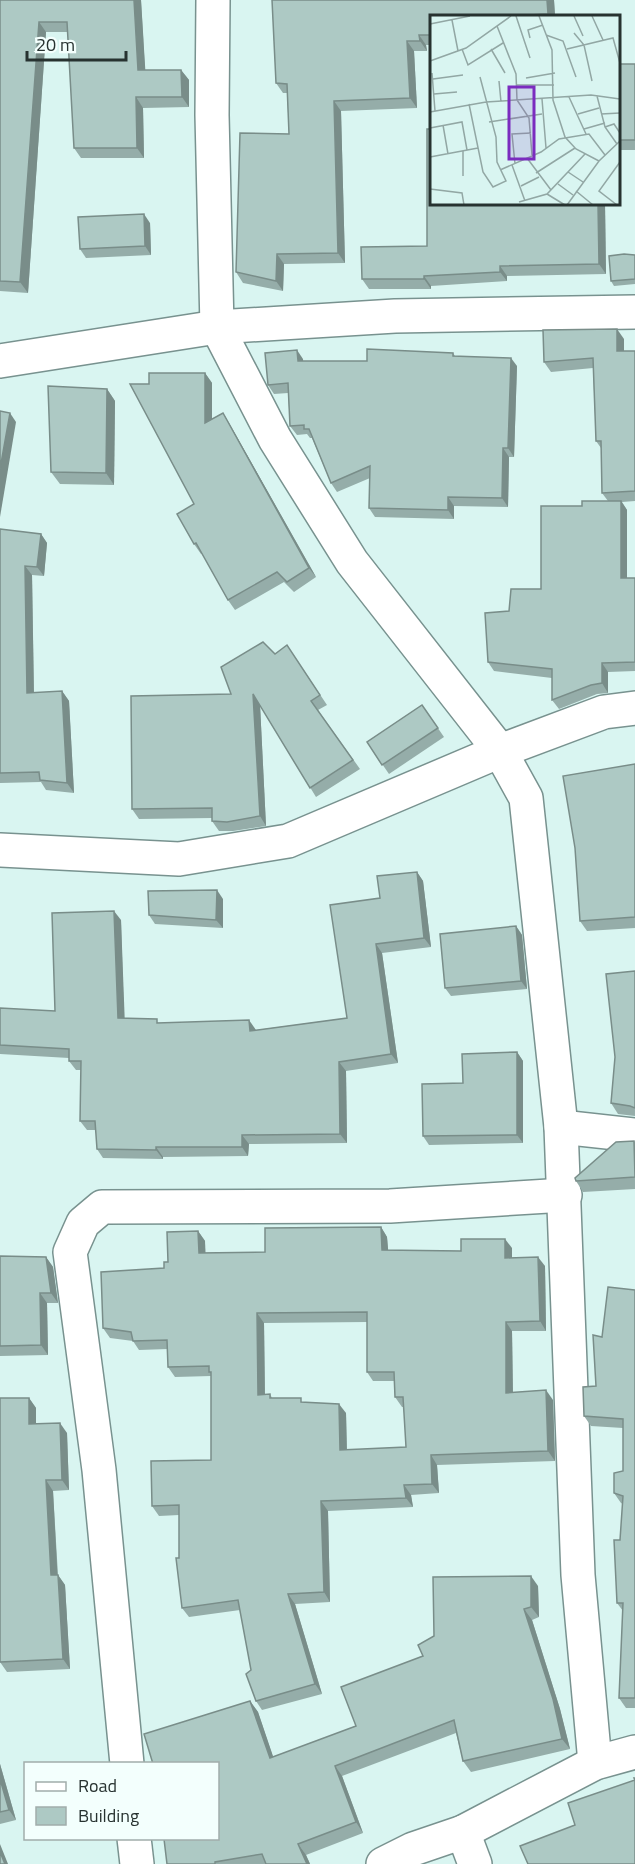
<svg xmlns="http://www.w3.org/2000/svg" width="635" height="1864" font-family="'Titillium Web',sans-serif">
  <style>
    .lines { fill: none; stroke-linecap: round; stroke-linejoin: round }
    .minor-casing { stroke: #78928f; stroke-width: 36 }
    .tertiary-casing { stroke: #78928f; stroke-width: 36 }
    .minor { stroke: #fff; stroke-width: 33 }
    .tertiary { stroke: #fff; stroke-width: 33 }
    .wall { fill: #95ada9; fill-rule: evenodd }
    .shaded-wall { fill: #798d89 }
    .building { fill: #adc9c4; stroke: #798d89; stroke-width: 1.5; fill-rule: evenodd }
    .inset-road { fill: none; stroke: #92a7a4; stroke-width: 1.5 }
    .view { fill: #7b2cbf; fill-opacity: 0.15; stroke: #7b2cbf; stroke-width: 3 }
    .inset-edge { fill: none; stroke: #273230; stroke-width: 3 }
  </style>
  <rect width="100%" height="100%" fill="#d9f5f1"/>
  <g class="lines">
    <defs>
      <g id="minor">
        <path d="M213 0 212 115 217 327 275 439 352 562 500 751 526 798 561 1127 578 1575 595 1763"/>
        <path d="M0 850 179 859 288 841 500 751 604 712 635 708"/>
        <path d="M561 1127 635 1135"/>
        <path d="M127 1764 99 1470 70 1252 83 1223 102 1207 390 1206 565 1195"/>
        <path d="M463 1832 475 1864"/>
        <path d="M134 1838 137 1864"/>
        <path d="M383 1864 413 1849 463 1832 595 1763 635 1752"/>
      </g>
      <path id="tertiary" d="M0 361 217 327 395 316 635 312"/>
    </defs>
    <use href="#minor" class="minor-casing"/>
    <use href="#tertiary" class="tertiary-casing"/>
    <use href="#minor" class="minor"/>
    <use href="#tertiary" class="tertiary"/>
  </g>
  <g class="wall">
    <path d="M0 0H141L145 70H181L189 80V107L143 108 144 158H81L74 148 68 32H46L28 293 0 291Z"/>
    <path d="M272 0H554L555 16H431V45H426L427 51H414L417 108 341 111 345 263 284 264 283 291 243 283 236 272 289 134 287 93H283L276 83Z"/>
    <rect x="618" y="64" width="17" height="86"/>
    <path d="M605 204 606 274 507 276V281L431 286V289H369L362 279 427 246Z"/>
    <path d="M150 223 151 255 86 258 80 249Z"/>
    <path d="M635 255V284L614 286 611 281Z"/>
    <path d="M624 339V351H635V501L622 502 627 510V578H635V671L608 672V693L597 694 559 709 552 700V678L494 671 488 662 509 611 541 589 582 506 608 501 602 493 601 448 596 441 593 368 551 372 544 362Z"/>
    <path d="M453 353 455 356 517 366 514 457H509L508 507 454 506V519L375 517 369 508 370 478 337 492 331 483 312 438H310L307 434 297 435 290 426 288 393 274 394 268 385 303 359V361H367Z"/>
    <path d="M205 373 212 383V419L223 413 229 423 316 577 294 592 284 582 235 610 228 600 202 553 201 554 194 544V504L149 384Z"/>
    <path d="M107 389 115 401 114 485 60 484 51 472Z"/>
    <path d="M0 529 41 534 47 543 44 576 32 575 34 693 62 691 69 701 74 793 46 790 41 782 0 783Z"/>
    <path d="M287 645 327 705 318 710 360 769 316 797 260 705 266 826 233 831H219L212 821V818L139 819 132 809 231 694 275 654Z"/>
    <path d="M422 705 444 737 389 774 367 742Z"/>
    <path d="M635 764V928L587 931 580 921Z"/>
    <path d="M417 872 423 881 431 947 382 953 398 1063 346 1071 347 1143 249 1144 248 1156 163 1157V1159L103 1158 97 1149 96 1130H87L80 1121 81 1070H76L69 1061V1058L0 1054V1008L55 1011 121 920 124 1018 160 1023 256 1030 347 1018 380 898Z"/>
    <path d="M223 899V928L155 924 149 915Z"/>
    <path d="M516 926 522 935 527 989 451 996 445 988Z"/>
    <path d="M635 971V1116L618 1114 611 1103Z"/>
    <path d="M517 1052 523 1061V1143L429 1145 423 1136 463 1083Z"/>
    <path d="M635 1141V1189L583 1192 576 1181Z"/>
    <path d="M381 1227 387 1237 388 1250 461 1251 512 1248V1258L545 1266 546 1331H512L513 1393 553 1400 555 1461 437 1465 439 1493 411 1495 413 1507 328 1511 330 1602 295 1604 322 1694 262 1710 256 1701 251 1670 240 1610 189 1617 182 1608 179 1558V1515L159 1516 152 1506 211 1460V1376L175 1377 168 1367V1349L139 1350 133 1341 110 1338 103 1328 164 1268 168 1262 198 1231 205 1241V1253L265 1252ZM367 1322V1372L373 1381H394L395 1397 402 1407H404L406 1447 347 1450 346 1413 305 1403 272 1398 270 1394 265 1395 264 1323Z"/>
    <path d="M0 1256 46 1257 53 1267 58 1303H47L48 1355 0 1356Z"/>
    <path d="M635 1290V1708H626L619 1698 623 1611 617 1603 623 1504 621 1503 614 1493 623 1471V1428L591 1426 584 1416 596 1386 602 1337Z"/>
    <path d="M0 1398H29L36 1408V1424L67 1433 69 1490 53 1491 58 1575 65 1585 70 1669 7 1672 0 1662Z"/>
    <path d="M538 1586 539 1617 532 1620 560 1709 570 1749 471 1772 463 1761 456 1733 342 1776 363 1833 306 1855 310 1864H167L250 1701 258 1712 273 1757 356 1726 423 1656Z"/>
    <path d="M0 1764 16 1820 0 1824Z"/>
  </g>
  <g class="shaded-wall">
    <path d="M134 0H141L146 81 138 70Z"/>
    <path d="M547 0H554L555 16H550L548 14Z"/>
    <path d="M39 22 46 32 28 293 20 282Z"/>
    <path d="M419 35 426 45 427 51 420 41Z"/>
    <path d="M407 41 414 51 417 108 410 98Z"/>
    <path d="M181 70 189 80V107L182 97Z"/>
    <path d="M136 97 143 108 144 158 137 148Z"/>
    <path d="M334 101 341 111 345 263 338 253Z"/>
    <path d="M598 204H605L606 274 599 264Z"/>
    <path d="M144 214 150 223 151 255 145 246Z"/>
    <path d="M277 254 284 264 283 291 276 281Z"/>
    <path d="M500 266 507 276V281L500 272Z"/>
    <path d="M424 276 431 286V289L424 279Z"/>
    <path d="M617 329 624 339V360L617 351Z"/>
    <path d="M297 350 303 359 304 370 298 361Z"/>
    <path d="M511 358 517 366 514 457 508 448Z"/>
    <path d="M205 373 212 383V432L205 423Z"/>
    <path d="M107 389 115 401 114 485 106 473Z"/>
    <path d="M10 413 16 422 0 517V469Z"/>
    <path d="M223 413 229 423 316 577 309 568Z"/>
    <path d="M503 448 509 457 508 507 502 498Z"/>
    <path d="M448 497 454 506V519L448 510Z"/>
    <path d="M621 501 627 510V588L621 578Z"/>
    <path d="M41 534 47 543 44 576 37 567Z"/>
    <path d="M25 566 32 575 34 703 27 693Z"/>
    <path d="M602 663 608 672V693L602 683Z"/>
    <path d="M62 691 69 701 74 793 67 783Z"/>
    <path d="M253 694 260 704 266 826 260 816Z"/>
    <path d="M417 872 423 881 431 947 424 938Z"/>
    <path d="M217 890 223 899V928L216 920Z"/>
    <path d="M114 911 121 920 125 1027 118 1018Z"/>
    <path d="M516 926 522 935 527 989 521 981Z"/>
    <path d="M376 944 382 953 398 1063 391 1054Z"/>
    <path d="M249 1020 256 1030 250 1031Z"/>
    <path d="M517 1052 523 1061V1143L517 1135Z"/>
    <path d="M339 1062 346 1071 347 1143 340 1134Z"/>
    <path d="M242 1135 249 1144 248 1156 242 1147Z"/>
    <path d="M156 1147 163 1157V1159L156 1150Z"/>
    <path d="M381 1227 387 1237 389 1260 382 1250Z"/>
    <path d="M198 1231 205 1241 206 1263 199 1253Z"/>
    <path d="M505 1239 512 1248V1268L505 1258Z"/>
    <path d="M46 1257 53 1267 58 1303 51 1293Z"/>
    <path d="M538 1257 545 1266 546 1331 540 1321Z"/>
    <path d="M40 1293 47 1303 48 1355 41 1345Z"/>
    <path d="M257 1313 264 1323 265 1405 258 1395Z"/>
    <path d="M506 1322 512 1331 513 1403 506 1393Z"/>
    <path d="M546 1390 553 1400 555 1461 548 1451Z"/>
    <path d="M29 1398 36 1408V1434L29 1424Z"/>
    <path d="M339 1404 346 1413 347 1460 340 1450Z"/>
    <path d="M60 1423 67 1433 69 1490 62 1480Z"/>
    <path d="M431 1455 437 1465 439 1493 432 1484Z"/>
    <path d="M46 1480 53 1491 58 1585 51 1575Z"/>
    <path d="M404 1485 411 1495 413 1507 406 1498Z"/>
    <path d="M321 1501 328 1511 330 1602 324 1592Z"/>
    <path d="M58 1575 65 1585 70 1669 63 1659Z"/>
    <path d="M531 1576 538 1586 539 1617 531 1607Z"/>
    <path d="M288 1594 295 1604 322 1694 315 1684Z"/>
    <path d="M524 1609 532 1620 560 1709 570 1749 562 1739Z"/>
    <path d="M250 1701 258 1712 277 1768 270 1758Z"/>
    <path d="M0 1764 16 1820 9 1810 0 1779Z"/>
    <path d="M335 1766 342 1776 363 1833 356 1822Z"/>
    <path d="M0 1844 8 1864H5L0 1852Z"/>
    <path d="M298 1844 306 1855 310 1864H307Z"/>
  </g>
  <g class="building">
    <path d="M0 0H134L138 70H181L182 97H136L137 148H74L67 22H39L20 282 0 281Z"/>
    <path d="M272 0H547L548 14 510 16H431V35H419L420 41H407L410 98 334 101 338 253 277 254 276 281 236 272 240 133 289 134 287 84 276 83Z"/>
    <rect x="618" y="64" width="17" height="76"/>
    <path d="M427 129H431V204H598L599 264 500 266V272L424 276V279H362L361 247 427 246Z"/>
    <path d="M144 214 145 246 80 249 78 217Z"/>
    <path d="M624 254 635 255V279L611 281 609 256Z"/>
    <path d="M617 329V351H635V491L602 493 601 441H596L593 358 544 362 543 330Z"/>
    <path d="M367 349 453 353V356L511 358 508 448H503L502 498 448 497V510L369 508 370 466 331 483 309 429H304V425L290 426 288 383 268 385 265 353 297 350 298 361H367Z"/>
    <path d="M149 373H205V423L223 413 309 568 287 582 277 572 228 600 196 543 194 544 177 514 194 504 130 384H149Z"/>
    <path d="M48 386 107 389 106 473 51 472Z"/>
    <path d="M0 411 10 413 0 469Z"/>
    <path d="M582 501H621V578H635V662L602 663V683L591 685 552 700V669L488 662 485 613 509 611 511 589H541V506H582Z"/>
    <path d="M0 529 41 534 37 567 25 566 27 693 62 691 67 783 40 780 39 772 0 773Z"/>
    <path d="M263 642 275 654 287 645 320 695 311 701 353 760 310 788 253 694 260 816 227 822 212 821V808L132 809 131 696 231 694 221 667Z"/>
    <path d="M422 705 438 728 382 765 367 742Z"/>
    <path d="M635 764V917L580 921 575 848 563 776Z"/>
    <path d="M417 872 424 938 376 944 391 1054 339 1062 340 1134 242 1135V1147H156V1150L97 1149 95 1121H80L81 1061H69V1049L0 1045V1008L55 1011 52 913 114 911 118 1018 157 1019V1023L249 1020 250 1031 347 1018 330 905 380 898 377 876Z"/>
    <path d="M217 890 216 920 149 915 148 891Z"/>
    <path d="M516 926 521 981 445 988 440 934Z"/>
    <path d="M635 971V1108L630 1106 611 1103 615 1057 606 974Z"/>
    <path d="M517 1052V1135L423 1136 422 1084 463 1083 462 1054Z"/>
    <path d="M634 1141 635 1177 576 1181 575 1178 616 1142Z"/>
    <path d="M381 1227 382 1250 461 1251V1239H505V1258L538 1257 540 1321 506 1322V1393L546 1390 548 1451 431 1455 432 1484 404 1485 406 1498 321 1501 324 1592 288 1594 315 1684 256 1701 246 1674 251 1670 238 1600 182 1608 176 1558H179V1505L152 1506 151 1461 211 1460V1372H209V1366L168 1367 167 1340 133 1341 131 1332 103 1328 101 1272 164 1268V1262H168L167 1232 198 1231 199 1253 265 1252V1228ZM367 1312V1372H394L395 1397H403L406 1447 340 1450 339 1404 301 1402V1398H270V1394L258 1395 257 1313Z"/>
    <path d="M0 1256 46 1257 51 1293H40L41 1345 0 1346Z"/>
    <path d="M608 1287 635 1290V1698H619L623 1603H617L614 1540H620L623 1496 614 1493V1473L623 1471V1419L584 1416 583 1387 596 1386 593 1335 602 1337Z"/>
    <path d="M0 1398H29V1424L60 1423 62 1480H46L51 1575H58L63 1659 0 1662Z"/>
    <path d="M531 1576V1607L524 1609 553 1699 562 1739 463 1761 454 1720 335 1766 356 1822 298 1844 307 1864H266L262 1854 215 1862V1864H167L164 1839H218V1764H153L144 1734 250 1701 270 1758 356 1726 341 1687 423 1656 418 1645 434 1636 433 1577Z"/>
    <path d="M634 1778H635V1864H528L520 1846 575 1825 568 1803 635 1780Z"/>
    <path d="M0 1779 9 1810 0 1812Z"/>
    <path d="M0 1852 5 1864H0Z"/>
  </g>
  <g transform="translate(430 15)">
    <rect width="190" height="190" fill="#d9f5f1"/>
    <path class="inset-road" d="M86 1 100 43M109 1 122 35 123 85 135 122 146 134 169 146M144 1 153 21M162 1 173 25M22 5 28 36M0 9 40 1M67 11 86 59 87 85 99 103 102 140M144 18 154 30 162 66M116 20 133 26 146 62M100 23 98 15 113 10M32 34 38 50 73 28M61 34 75 58M137 34 183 23 190 48M0 46 36 33 81 1M2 58 5 96M96 63 125 58M3 64 33 60M69 66 71 87M87 70H124M4 79 27 77M167 81 175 112 187 129M139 82 156 119M112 84 116 133M39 89 53 157 63 172 76 166 67 147 66 122 50 62M0 97 56 87 161 80 190 84M148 99 169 93M171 99 190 98M59 107 112 99M13 110 18 139M175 112 184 109 190 118M0 113 32 107 37 135M154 114 175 108M33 136V161M0 142 48 133M97 143 121 175M85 149 82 119 101 118M82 150 95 186M70 155 111 137 129 124 159 119 175 140M138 157 153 167M106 158 145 133M128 169 143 180M91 171 109 162M0 174 32 178 34 190M146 176 163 190M117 179 135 190M89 187 117 179 155 139M137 190 169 146 190 126M187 190 169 176 190 147"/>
    <path class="view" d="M79 72H104V144H79Z"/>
    <rect width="190" height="190" class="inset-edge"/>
  </g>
  <rect x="24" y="1762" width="195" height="78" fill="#f3fffd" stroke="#a1adab" stroke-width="1.5"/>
  <rect x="36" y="1782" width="30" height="9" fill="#ffffff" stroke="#a1adab" stroke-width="1.5"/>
  <text x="78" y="1792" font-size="18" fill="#273230">Road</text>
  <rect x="36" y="1807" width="30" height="18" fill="#adc9c4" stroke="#a1adab" stroke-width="1.5"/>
  <text x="78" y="1822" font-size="18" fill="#273230">Building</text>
  <path d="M27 51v9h99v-9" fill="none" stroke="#273230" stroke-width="3"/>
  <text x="36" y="51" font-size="18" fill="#273230" stroke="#f3fffd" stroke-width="4.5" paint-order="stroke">20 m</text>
</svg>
